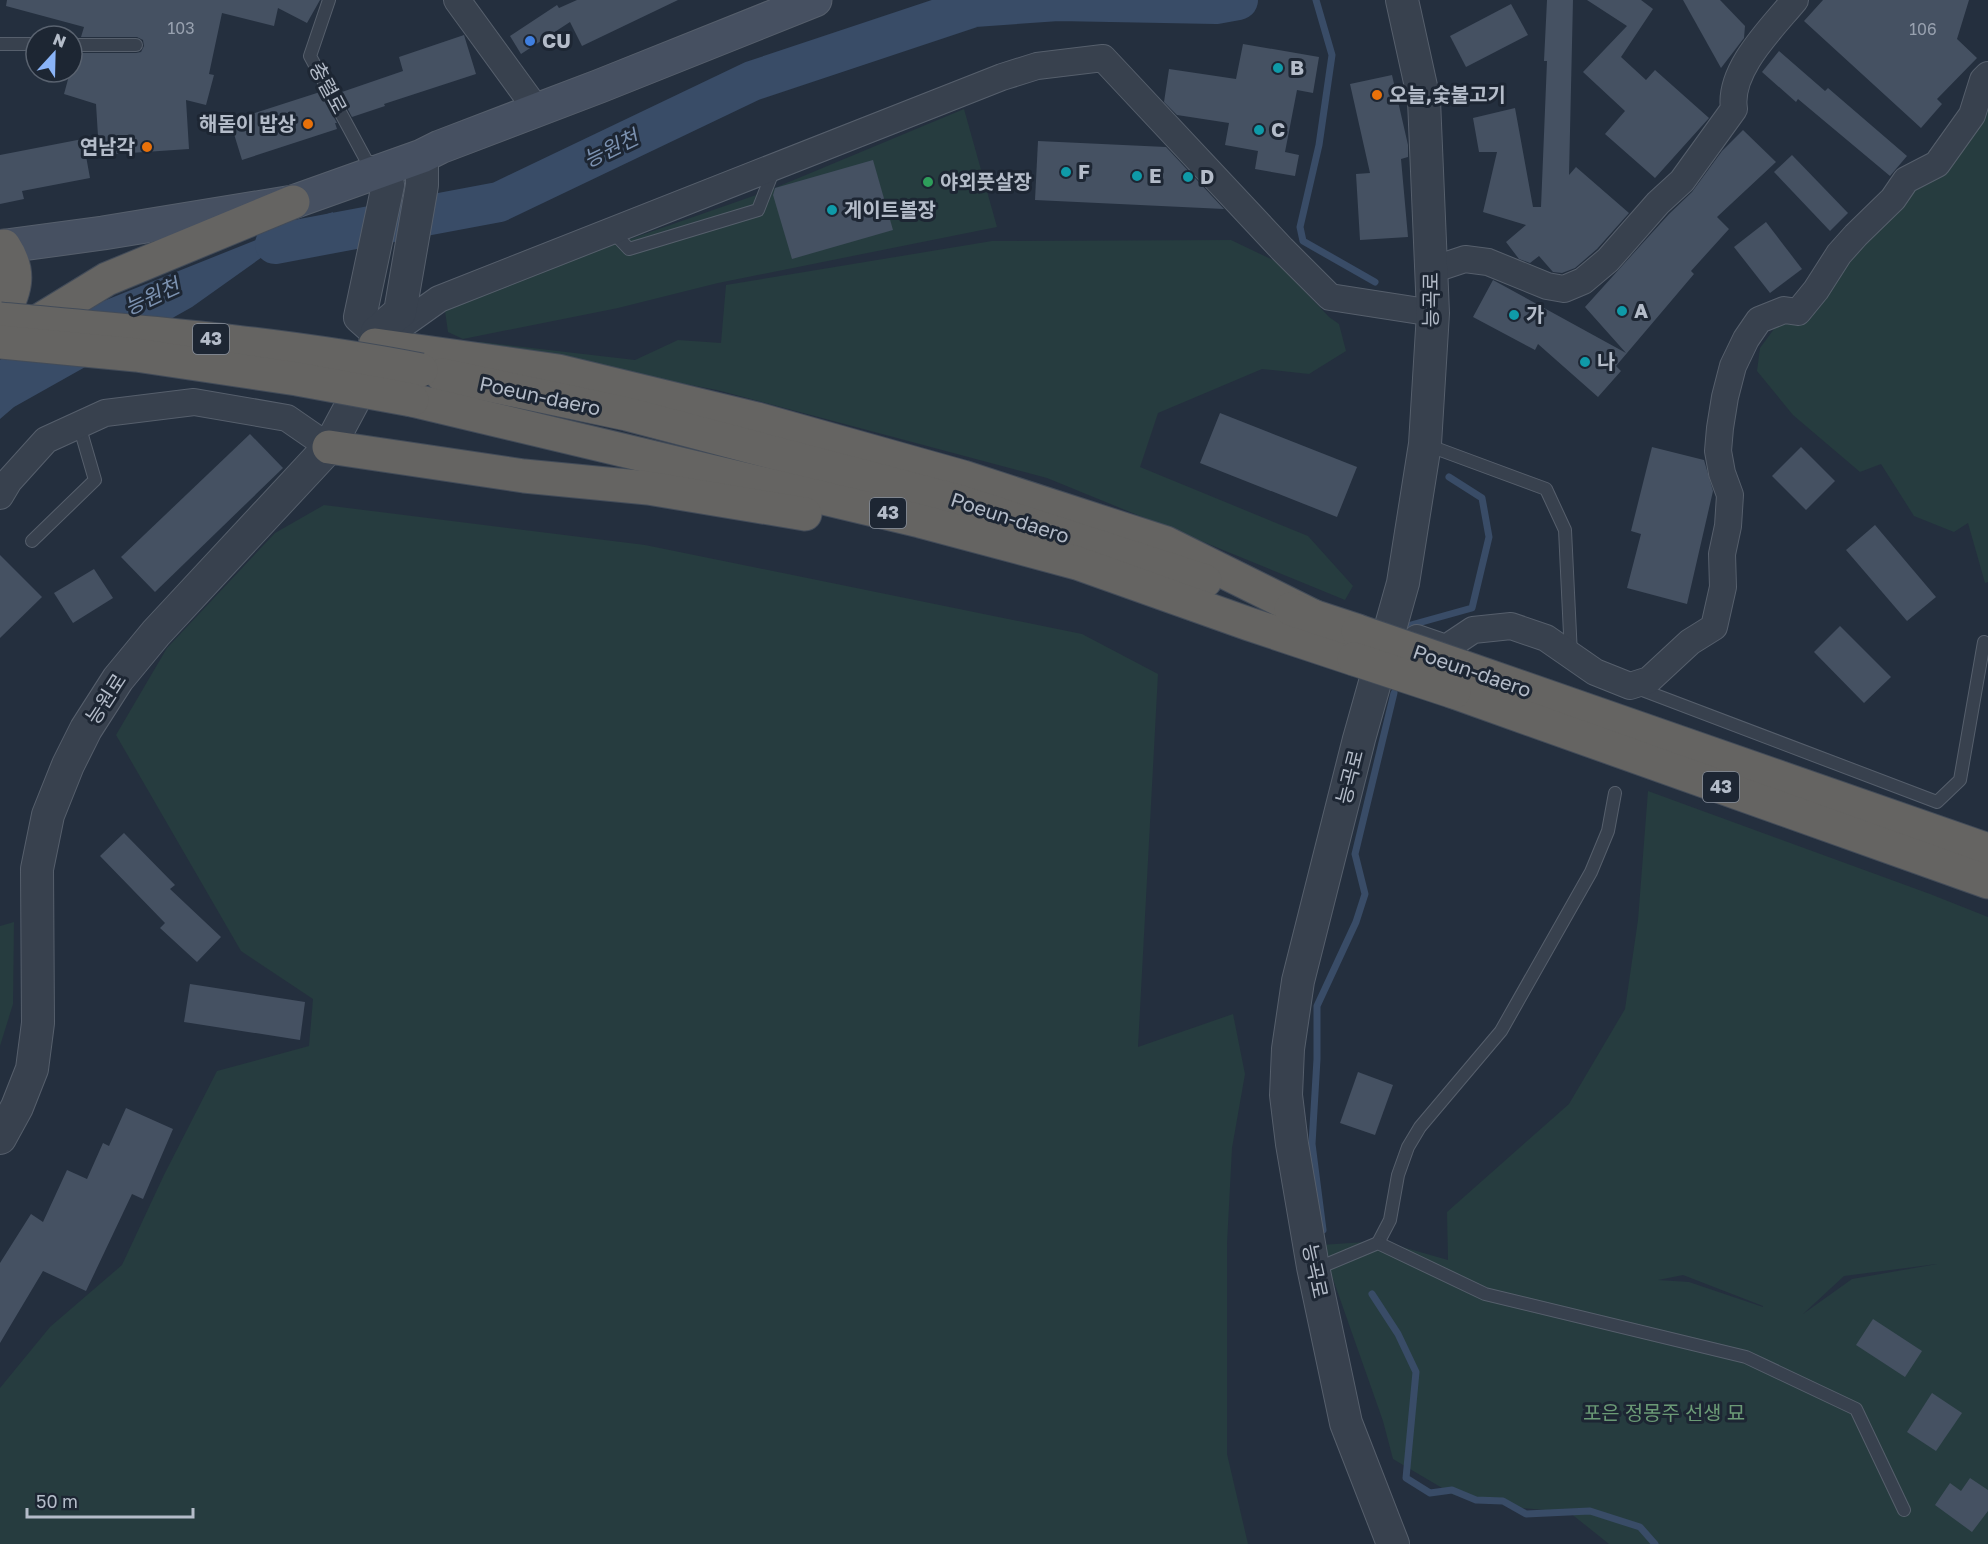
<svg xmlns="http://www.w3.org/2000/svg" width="1988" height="1544" font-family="'Golos Text','Noto Sans KR',sans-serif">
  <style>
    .green { fill: #263c3f; fill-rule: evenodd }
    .water { fill: #394c67 }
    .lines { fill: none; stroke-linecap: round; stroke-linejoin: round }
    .stream { stroke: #394c67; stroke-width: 7 }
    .river { stroke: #394c67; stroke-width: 40 }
    .building { fill: #455162 }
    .service-casing { stroke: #565f6c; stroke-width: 14 }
    .minor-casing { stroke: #565f6c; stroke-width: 28 }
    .tertiary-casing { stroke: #565f6c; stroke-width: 34 }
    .secondary-casing { stroke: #565f6c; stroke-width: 35 }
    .trunk-casing { stroke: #434c59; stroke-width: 35 }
    .service { stroke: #38414e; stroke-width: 12 }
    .minor { stroke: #38414e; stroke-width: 26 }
    .tertiary { stroke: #38414e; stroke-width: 32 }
    .secondary { stroke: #465061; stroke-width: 33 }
    .trunk { stroke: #656462; stroke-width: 33 }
    .trunk-bridge-casing { stroke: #434c59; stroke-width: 35; stroke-linecap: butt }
    .trunk-bridge { stroke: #656462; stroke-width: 33 }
    .shop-dot { fill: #3f7fe0; stroke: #1d2633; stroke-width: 2 }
    .culture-dot { fill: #0f9aa8; stroke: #1d2633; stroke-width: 2 }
    .food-dot { fill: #e8710a; stroke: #1d2633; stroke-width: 2 }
    .leisure-dot { fill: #2e9e5b; stroke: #1d2633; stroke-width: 2 }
    .labels { text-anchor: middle; stroke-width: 6; stroke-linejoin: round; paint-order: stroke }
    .number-label { font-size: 16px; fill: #98a1af }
    .shield { fill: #1d2633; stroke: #878f9c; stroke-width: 1.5 }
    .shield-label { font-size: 18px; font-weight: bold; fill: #b4bcc9 }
    .poi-label { font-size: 20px; font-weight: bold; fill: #b4bcc9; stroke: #1d2633; text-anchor: start }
    .street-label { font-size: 20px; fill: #b4bcc9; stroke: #1d2633 }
    .park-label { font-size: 20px; fill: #6b9a76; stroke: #1d2633 }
    .water-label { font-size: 21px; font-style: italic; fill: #7c92b1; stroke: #1d2633 }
  </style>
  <rect width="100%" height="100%" fill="#242f3e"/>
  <g class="green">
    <path d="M1988 85V582L1985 583 1968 523 1954 532 1914 516 1881 464 1860 472 1793 415 1757 371 1760 348 1782 318 1805 313Z"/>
    <path d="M964 109 997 227 718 283 618 308 463 339 448 332 444 304 765 192Z"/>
    <path d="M1231 240 1277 262 1329 317 1339 324 1346 351 1309 374 1262 369 1158 413 1140 467 1308 536 1353 586 1345 600 1047 478 717 390 472 344 481 342 635 360 678 340 721 343 726 285 992 241Z"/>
    <path d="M324 505 645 545 1082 634 1158 674 1138 1047 1233 1014 1245 1074 1232 1148 1227 1244V1454L1248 1544H0V1388L50 1327 122 1265 164 1175 217 1071 309 1046 313 999 241 951 116 735 167 648 275 533Z"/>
    <path d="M1648 791 1930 894 1988 917V1544H1609L1569 1512 1521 1508 1454 1495 1393 1459 1383 1421 1321 1245 1381 1241 1448 1260 1447 1212 1569 1104 1625 1009 1638 920ZM1937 1264 1852 1279 1803 1314 1844 1276ZM1683 1275 1763 1306V1307L1689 1282 1658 1280Z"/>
    <path d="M14 922 13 1004 0 1046V926Z"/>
  </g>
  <path class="water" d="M333 212 324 254 265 255 192 307 14 407 0 419V360L86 308 286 228Z"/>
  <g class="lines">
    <g class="stream">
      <path d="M1316 0 1332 55 1319 145 1300 227 1303 241 1375 282"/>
      <path d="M1411 625 1472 608 1489 537 1482 498 1449 477"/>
      <path d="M1323 1230 1312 1144 1317 1059V1006L1356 922 1365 894 1355 854 1394 693"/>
      <path d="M1372 1294 1398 1334 1416 1372 1406 1478 1430 1493 1452 1490 1476 1500 1503 1501 1526 1514 1590 1511 1640 1527 1655 1544"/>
    </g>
    <path class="river" d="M275 244 499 202 752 81 974 7 1058 1 1216 4 1238 0"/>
  </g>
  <g class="building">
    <path d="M7 0H320L307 23 278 8 274 26 222 13 209 74 214 75 206 105 186 100 189 149 86 156 90 178 22 191 24 199 0 204V155L98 136 96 104 64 94 70 72H72L76 53H136L141 52 144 46 143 40 137 37H81L84 27 6 6Z"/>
    <path d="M577 0H678L582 46 570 22 521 54 510 36 557 5 559 8Z"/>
    <path d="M1547 0H1573L1569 175 1576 167 1629 213 1597 249 1575 268 1562 273 1553 272 1539 256 1530 263 1519 259 1506 242 1526 225 1483 212 1497 152H1479L1473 118 1515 108 1533 207H1541L1547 61H1544Z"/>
    <path d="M1587 0H1641L1653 9 1621 57 1646 80 1655 70 1709 118 1655 178 1605 134 1625 111 1583 72 1627 26Z"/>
    <path d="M1683 0H1720L1745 26 1744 38 1721 68Z"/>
    <path d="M1823 0H1969L1957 39 1977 58 1937 99 1942 104 1921 128 1804 21Z"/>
    <path d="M1511 4 1528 35 1466 67 1450 36Z"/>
    <path d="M464 35 476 74 384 104 385 106 352 117 339 93 403 71 399 57Z"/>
    <path d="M1243 44 1319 57 1313 93 1297 90 1285 152 1299 155 1295 176 1255 169 1258 151 1225 145 1229 123 1177 115 1164 102 1169 69 1236 79Z"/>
    <path d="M1779 51 1825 91 1828 88 1907 156 1890 176 1798 99 1796 102 1762 72Z"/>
    <path d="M1392 75 1408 145V157L1401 159 1408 237 1360 240 1356 174 1370 173 1350 84Z"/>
    <path d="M320 92 337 123H335L337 129 242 160 230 121Z"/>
    <path d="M1743 130 1776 162 1717 217 1729 229 1691 271 1694 274 1616 366 1621 371 1598 397 1538 344 1535 350 1473 317 1493 280 1626 353 1585 307 1669 214 1692 192 1722 151Z"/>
    <path d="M1038 141 1166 147 1224 209 1035 200Z"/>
    <path d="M1792 155 1848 213 1830 231 1774 172Z"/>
    <path d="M873 160 893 230 792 259 773 195 775 188Z"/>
    <path d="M1766 222 1802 269 1770 293 1734 247Z"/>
    <path d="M1220 413 1357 467 1337 517 1200 463Z"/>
    <path d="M250 434 283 468 155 592 121 557Z"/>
    <path d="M1652 447 1704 460 1713 491 1687 604 1627 588 1641 534 1631 531Z"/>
    <path d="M1801 447 1835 481 1806 510 1772 476Z"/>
    <path d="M1875 525 1936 597 1907 621 1846 550Z"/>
    <path d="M0 555 42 597 0 638Z"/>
    <path d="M94 569 113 598 73 623 54 593Z"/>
    <path d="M1840 626 1891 677 1864 703 1814 652Z"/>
    <path d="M124 833 175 885 170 889 221 937 197 962 160 928 165 923 100 856Z"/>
    <path d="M190 984 305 1002 300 1040 184 1022Z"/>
    <path d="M1358 1072 1393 1085 1375 1135 1340 1123Z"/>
    <path d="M126 1108 173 1129 143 1199 132 1194 86 1291 43 1271 0 1343V1263L31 1214 43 1222 67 1170 87 1179 103 1143 109 1146Z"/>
    <path d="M1873 1319 1922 1351 1905 1377 1856 1345Z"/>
    <path d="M1932 1393 1962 1413 1936 1451 1907 1432Z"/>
    <path d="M1970 1478 1988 1490V1511L1972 1532 1935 1505 1950 1483 1961 1491Z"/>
  </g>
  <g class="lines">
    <defs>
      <g id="service">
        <path d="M329 0 310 56 372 171"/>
        <path d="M0 44H36"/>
        <path d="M72 45H136"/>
        <path d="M611 230 629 249 758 210 774 169"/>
        <path d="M1427 445 1546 489 1565 530 1571 655"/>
        <path d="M32 541 95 480 79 425"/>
        <path d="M1637 688 1937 802 1960 780 1984 642"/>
        <path d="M1378 1243 1390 1220 1398 1175 1408 1147 1420 1127 1501 1031 1591 872 1608 831 1615 793"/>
        <path d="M1314 1267 1323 1266 1378 1243 1485 1294 1746 1357 1856 1409 1904 1510"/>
      </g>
      <g id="minor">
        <path d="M457 0 537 110"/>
        <path d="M1432 270 1465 259 1488 262 1547 286 1564 289 1583 281 1608 260 1658 203 1682 181 1734 109C1728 70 1772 28 1795 0"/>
        <path d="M387 336 439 299 1002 77 1037 66 1103 58 1282 249 1330 297 1433 313"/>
        <path d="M0 496 9 481 46 440 105 413 194 402 287 418 329 447"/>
        <path d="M1417 638 1446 648 1473 630 1511 626 1546 638 1595 672 1630 686 1649 680 1690 642 1714 627 1723 587 1722 554 1728 526 1730 495 1722 473 1718 451 1720 428 1725 397 1733 366 1746 339 1759 320 1784 310 1798 312 1816 290 1839 254 1856 235 1893 199 1906 180 1937 164 1972 115 1983 80 1988 75"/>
      </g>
      <g id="tertiary">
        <path d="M373 172 388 185 360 317 377 332"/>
        <path d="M0 1138 17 1107 32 1069 38 1023 37 869 48 815 68 765 86 729 118 679 156 633 329 447 352 404 375 345 377 332 400 312 422 185V156"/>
        <path d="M1393 1544 1346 1423 1313 1267 1292 1144 1286 1095 1288 1049 1298 981 1359 739 1403 583 1425 444 1433 313 1424 100 1402 0"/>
      </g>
      <path id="secondary" d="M0 247 103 233 293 202 422 156 440 147 600 86 815 0"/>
      <g id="trunk">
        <path d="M0 321C14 292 23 275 4 246"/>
        <path d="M22 331 107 279 293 202"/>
        <path d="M375 345 558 371 757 419 963 477 1166 543 1313 616"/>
        <path d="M442 375 627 414 961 502 1205 581"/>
        <path d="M412 400 920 521 1077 563 1249 624 1354 659"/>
        <path d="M329 447 524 476 648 488 805 514"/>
        <path d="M1291 609 1358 631"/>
        <path d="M1460 666 1988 850"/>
        <path d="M1454 692 1988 882"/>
      </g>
    </defs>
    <use href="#service" class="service-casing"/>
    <use href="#minor" class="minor-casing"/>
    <use href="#tertiary" class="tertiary-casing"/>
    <use href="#secondary" class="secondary-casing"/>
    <use href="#trunk" class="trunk-casing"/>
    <use href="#service" class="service"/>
    <use href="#minor" class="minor"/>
    <use href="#tertiary" class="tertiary"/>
    <use href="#secondary" class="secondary"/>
    <use href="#trunk" class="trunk"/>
    <defs>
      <g id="trunk-bridge">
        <path d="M0 319C141 332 282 343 421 370"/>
        <path d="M0 342 136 355 297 379 412 400"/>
        <path d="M1358 631 1460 666"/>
        <path d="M1354 659 1454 692"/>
      </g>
    </defs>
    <use href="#trunk-bridge" class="trunk-bridge-casing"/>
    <use href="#trunk-bridge" class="trunk-bridge"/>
  </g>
  <circle class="shop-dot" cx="530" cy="41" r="6"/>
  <g class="culture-dot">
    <circle cx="1278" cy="68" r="6"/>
    <circle cx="1259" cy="130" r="6"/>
    <circle cx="1066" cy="172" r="6"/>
    <circle cx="1137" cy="176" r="6"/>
    <circle cx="1188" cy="177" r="6"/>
    <circle cx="832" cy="210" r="6"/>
    <circle cx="1622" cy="311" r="6"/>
    <circle cx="1514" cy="315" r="6"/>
    <circle cx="1585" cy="362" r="6"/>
  </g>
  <g class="food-dot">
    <circle cx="1377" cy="95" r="6"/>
    <circle cx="308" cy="124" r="6"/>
    <circle cx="147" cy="147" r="6"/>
  </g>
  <circle class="leisure-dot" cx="928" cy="182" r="6"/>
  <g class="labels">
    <g class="number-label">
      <text x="181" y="34">103</text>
      <text x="1923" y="35">106</text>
    </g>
    <g class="shield">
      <rect x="193" y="324" width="36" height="30" rx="4.5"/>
      <rect x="870" y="498" width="36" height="30" rx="4.5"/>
      <rect x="1703" y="772" width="36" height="30" rx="4.5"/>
    </g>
    <g class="shield-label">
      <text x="211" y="345">43</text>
      <text x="888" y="519">43</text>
      <text x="1721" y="793">43</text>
    </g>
    <g class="poi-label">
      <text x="542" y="48">CU</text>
      <text x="1290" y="75">B</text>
      <text x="1389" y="102">오늘,숯불고기</text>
      <text x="296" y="131" text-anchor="end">해돋이 밥상</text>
      <text x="1271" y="137">C</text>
      <text x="135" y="154" text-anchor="end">연남각</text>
      <text x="1078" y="179">F</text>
      <text x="1149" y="183">E</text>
      <text x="1200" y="184">D</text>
      <text x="940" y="189">야외풋살장</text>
      <text x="844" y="217">게이트볼장</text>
      <text x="1634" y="318">A</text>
      <text x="1526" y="322">가</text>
      <text x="1597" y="369">나</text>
    </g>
    <g class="street-label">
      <text transform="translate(328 88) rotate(62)" y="7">충렬로</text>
      <text transform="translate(1431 300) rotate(-90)" y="7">능곡로</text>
      <text transform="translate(540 396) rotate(12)" y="7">Poeun-daero</text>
      <text transform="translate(1010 518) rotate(18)" y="7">Poeun-daero</text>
      <text transform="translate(1472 671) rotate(19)" y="7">Poeun-daero</text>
      <text transform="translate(106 699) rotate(-57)" y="7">능원로</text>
      <text transform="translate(1350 777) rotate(-76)" y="7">능곡로</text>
      <text transform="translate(1315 1271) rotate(78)" y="7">능곡로</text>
    </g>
    <g class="park-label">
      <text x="1664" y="1420">포은 정몽주 선생 묘</text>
    </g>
    <g class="water-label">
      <text transform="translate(611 149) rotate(-26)" y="7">능원천</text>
      <text transform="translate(152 297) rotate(-25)" y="7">능원천</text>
    </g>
  </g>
  <g transform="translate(54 54) rotate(22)"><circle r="28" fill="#1d2633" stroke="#59626f" stroke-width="1.5"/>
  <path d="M0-4.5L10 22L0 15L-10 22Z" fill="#8ab4f8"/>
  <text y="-9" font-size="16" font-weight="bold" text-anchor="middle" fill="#b4bcc9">N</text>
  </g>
  <path d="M27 1508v9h166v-9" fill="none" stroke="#b4bcc9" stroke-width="3"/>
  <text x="36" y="1508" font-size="18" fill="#b4bcc9" stroke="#1d2633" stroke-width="4.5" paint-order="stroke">50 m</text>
</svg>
